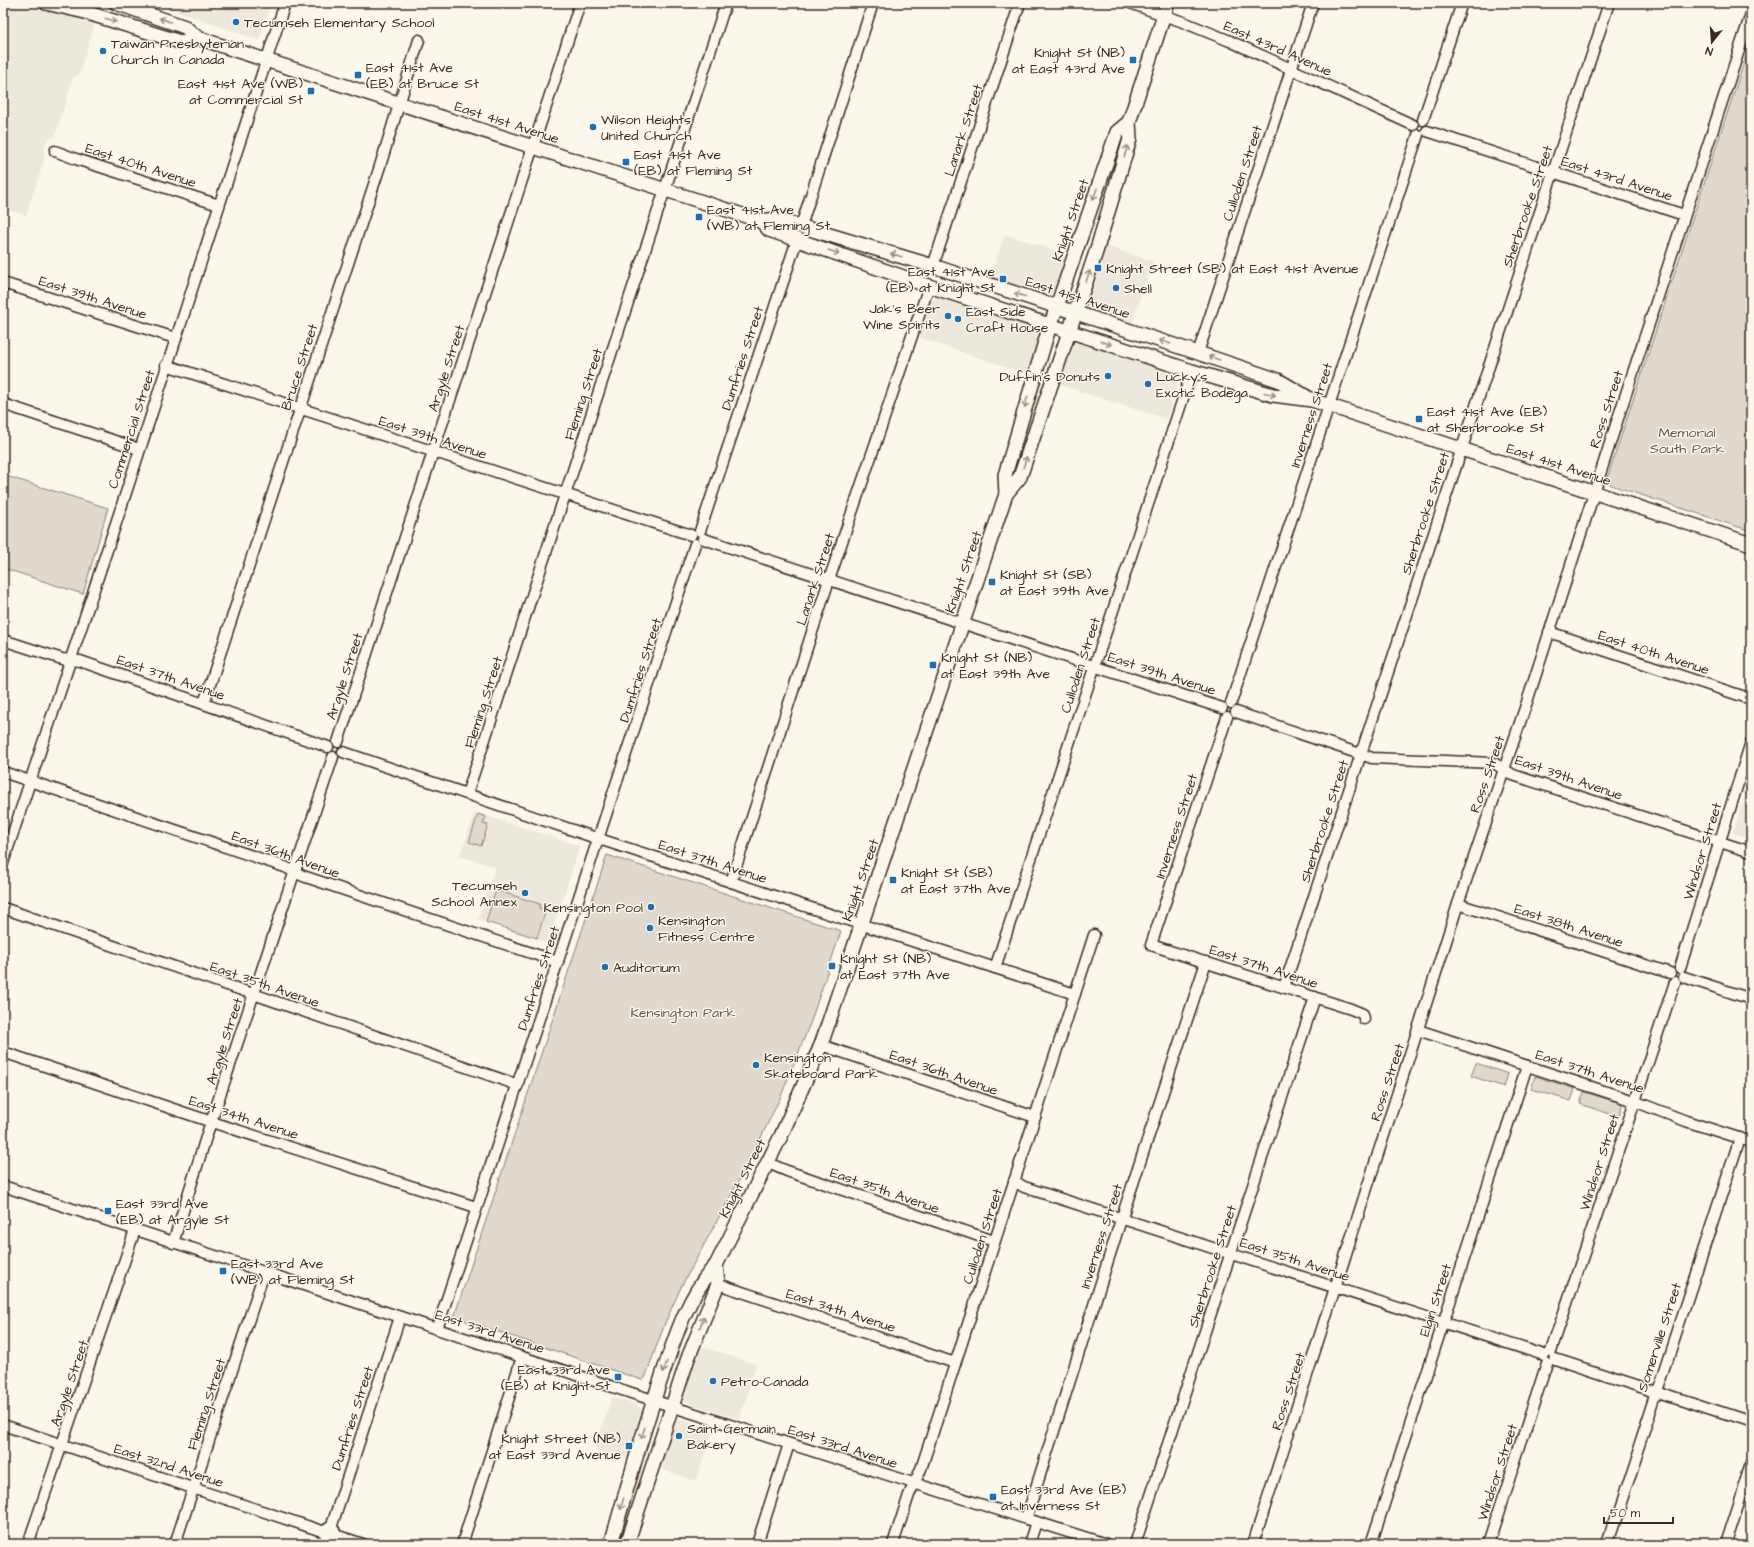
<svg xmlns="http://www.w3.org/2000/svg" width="1754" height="1547" font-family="'Architects Daughter',sans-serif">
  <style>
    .built { fill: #ede8dd }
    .green { fill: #dfd9ce; stroke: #8d8276 }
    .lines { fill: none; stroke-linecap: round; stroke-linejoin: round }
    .minor-casing { stroke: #3b2a1e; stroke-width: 13 }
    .major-casing { stroke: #3b2a1e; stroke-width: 16 }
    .minor { stroke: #fbf7ec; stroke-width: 10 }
    .major { stroke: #fbf7ec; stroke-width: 13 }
    .oneway { stroke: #9b9085 }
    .poi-dot { fill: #1f6fb2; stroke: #fbf7ec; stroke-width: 1.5 }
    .labels { text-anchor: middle; stroke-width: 3; stroke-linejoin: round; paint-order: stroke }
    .poi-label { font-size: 14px; fill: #3b2a1e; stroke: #fbf7ec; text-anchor: start }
    .street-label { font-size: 14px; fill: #3b2a1e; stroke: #fbf7ec }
    .park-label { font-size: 14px; fill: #64564a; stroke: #fbf7ec }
  </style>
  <rect width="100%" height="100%" fill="#fbf7ec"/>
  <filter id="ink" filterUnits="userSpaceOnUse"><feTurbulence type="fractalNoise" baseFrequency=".025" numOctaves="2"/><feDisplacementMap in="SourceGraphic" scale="8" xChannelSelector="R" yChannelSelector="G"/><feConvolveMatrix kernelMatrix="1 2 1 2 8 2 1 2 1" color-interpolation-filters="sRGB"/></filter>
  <g filter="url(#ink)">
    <g class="built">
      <path d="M153 3H272L259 40Z"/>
      <path d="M3 5 54 11 95 23 79 74 73 78 55 137 49 138 45 146 44 151 45 157 26 216 3 208Z"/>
      <path d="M1005 234 1063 253 1066 258 1055 290 1053 293 1047 295H1043L990 278Z"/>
      <path d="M1103 245 1153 261 1132 324 1093 311 1087 304V298Z"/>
      <path d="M937 296 1036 328 1040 337 1029 371 1023 373 921 338 919 335 931 301Z"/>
      <path d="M1080 343 1181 374 1166 419 1063 386 1060 382 1070 349 1074 344Z"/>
      <path d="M1751 776V839L1733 833Z"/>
      <path d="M475 812 580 846 548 943 478 919 495 867 460 856Z"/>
      <path d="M699 1346 756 1364 740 1419 690 1404 683 1399 682 1393Z"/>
      <path d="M612 1397 636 1404 642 1410 628 1458 623 1459 594 1450Z"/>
      <path d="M677 1419H682L713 1429 696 1481 663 1470 659 1466 673 1423Z"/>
    </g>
    <g class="green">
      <path d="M1751 41V531L1611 485 1607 479Z"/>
      <path d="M3 475 108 508 83 594 3 568Z"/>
      <path d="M478 814 486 817 483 824 488 825 481 846 469 842Z"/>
      <path d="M607 855 841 931 811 1021 781 1096 749 1162 681 1287 665 1323 645 1378 642 1380 454 1317Z"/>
      <path d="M496 890 540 904 539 908 546 910 537 938 486 922Z"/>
      <path d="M1476 1063 1508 1074 1504 1087 1471 1076Z"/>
      <path d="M1535 1076 1575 1089 1571 1101 1531 1089Z"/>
      <path d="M1584 1092 1621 1103 1622 1106 1619 1117 1580 1104Z"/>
    </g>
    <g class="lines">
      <defs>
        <g id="minor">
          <path d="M1130 3 1183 22 1230 41 1413 125"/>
          <path d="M85 12 88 3"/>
          <path d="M1423 120 1462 3"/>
          <path d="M1427 131 1684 215"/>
          <path d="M55 151 76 159 219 205"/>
          <path d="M801 226 873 3"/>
          <path d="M933 266 1020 3"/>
          <path d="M3 283 175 338"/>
          <path d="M1198 353 1313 3"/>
          <path d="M166 365 691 535"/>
          <path d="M3 404 139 449"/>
          <path d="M700 531 797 240"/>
          <path d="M704 539 1222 708"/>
          <path d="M1549 632 1751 699"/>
          <path d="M3 640 62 659 80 661 328 747"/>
          <path d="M204 703 380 166 419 40"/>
          <path d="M1231 703 1418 135"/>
          <path d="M1236 712 1372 758 1494 763 1513 775 1751 852"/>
          <path d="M1227 717 1151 945 1351 1009 1363 1014 1364 1019"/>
          <path d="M338 742 580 3"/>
          <path d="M343 752 599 839 1075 994"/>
          <path d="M3 772 285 867 303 876 558 962"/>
          <path d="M467 794 726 3"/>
          <path d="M3 863 121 508 285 3"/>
          <path d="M731 882 829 580 929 286"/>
          <path d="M1458 904 1670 973"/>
          <path d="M3 908 518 1085"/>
          <path d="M995 968 1192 371"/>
          <path d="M1680 968 1751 742"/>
          <path d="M1684 977 1751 999"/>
          <path d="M1284 987 1609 3"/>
          <path d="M1418 1030 1634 1101 1686 1121 1751 1142"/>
          <path d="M821 1045 1035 1117"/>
          <path d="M3 1052 221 1125 476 1207"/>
          <path d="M768 1163 787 1171 994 1241"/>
          <path d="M1014 1181 1024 1187 1544 1355"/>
          <path d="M3 1186 683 1410 1106 1544"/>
          <path d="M173 1243 207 1134 333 757"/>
          <path d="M718 1284 955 1363"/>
          <path d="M437 1329 695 544"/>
          <path d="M1551 1351 1675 982"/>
          <path d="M1555 1359 1751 1423"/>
          <path d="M3 1425 325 1532"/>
          <path d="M1026 1519 1118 1229 1206 962"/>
          <path d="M331 1528 400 1317"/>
          <circle cx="330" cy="1533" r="5"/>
          <path d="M335 1535 363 1544"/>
          <path d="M28 1544 135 1230"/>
          <path d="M175 1544 264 1273"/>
          <path d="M462 1544 522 1357"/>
          <path d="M757 1544 789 1444"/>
          <path d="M893 1544 909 1495 921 1469 1094 935"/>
          <path d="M1029 1544 1036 1522"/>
          <path d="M1135 1544 1315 997"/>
          <path d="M1253 1544 1458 904 1527 702 1621 409 1751 14"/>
          <path d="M1371 1544 1527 1066"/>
          <path d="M1488 1544 1547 1363"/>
          <path d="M1607 1544 1740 1138"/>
          <path d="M1725 1544 1751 1464"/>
        </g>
        <g id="major">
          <path d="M46 3 85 12 180 42 198 38"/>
          <path d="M116 3 185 27 198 38 761 221 776 219 933 266 1198 353 1278 380 1312 400"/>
          <path d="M761 221 769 230 929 286 1192 371 1273 395 1312 400 1751 544"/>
          <path d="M1006 494 1005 475 1047 335 1117 132 1129 122"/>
          <path d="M611 1544C627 1487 643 1431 662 1376 675 1337 688 1295 716 1265L781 1136 821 1045 1006 494 1020 477 1096 252 1130 139 1129 122 1168 3"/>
          <path d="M627 1544 688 1358 718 1284 716 1265"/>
        </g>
      </defs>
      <use href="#minor" class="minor-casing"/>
      <use href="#major" class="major-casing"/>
      <use href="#minor" class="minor"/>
      <use href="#major" class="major"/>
    </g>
    <defs><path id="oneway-shaft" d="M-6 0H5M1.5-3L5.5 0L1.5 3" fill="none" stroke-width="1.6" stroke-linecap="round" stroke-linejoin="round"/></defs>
    <g class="oneway">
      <use href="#oneway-shaft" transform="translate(111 20) rotate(17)"/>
      <use href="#oneway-shaft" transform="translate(165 20) rotate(-161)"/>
      <use href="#oneway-shaft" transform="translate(1126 151) rotate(-73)"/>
      <use href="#oneway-shaft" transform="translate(1095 194) rotate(110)"/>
      <use href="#oneway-shaft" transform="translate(834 252) rotate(19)"/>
      <use href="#oneway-shaft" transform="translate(896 255) rotate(-164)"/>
      <use href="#oneway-shaft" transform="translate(1088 276) rotate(-71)"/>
      <use href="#oneway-shaft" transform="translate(1020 295) rotate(-162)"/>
      <use href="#oneway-shaft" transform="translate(1165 342) rotate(-162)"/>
      <use href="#oneway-shaft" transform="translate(1106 343) rotate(18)"/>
      <use href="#oneway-shaft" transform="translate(1214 358) rotate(-161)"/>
      <use href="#oneway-shaft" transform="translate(1270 394) rotate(14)"/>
      <use href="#oneway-shaft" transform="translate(1026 402) rotate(107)"/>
      <use href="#oneway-shaft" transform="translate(1025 462) rotate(-72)"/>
      <use href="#oneway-shaft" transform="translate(702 1322) rotate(-68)"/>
      <use href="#oneway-shaft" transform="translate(665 1367) rotate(109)"/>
      <use href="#oneway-shaft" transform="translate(643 1433) rotate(108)"/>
      <use href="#oneway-shaft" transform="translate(622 1504) rotate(106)"/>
    </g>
  </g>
  <g class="poi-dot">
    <circle cx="236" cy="22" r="4"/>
    <circle cx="103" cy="51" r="4"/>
    <rect x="1129" y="56" width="8" height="8" rx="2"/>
    <rect x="354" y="71" width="8" height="8" rx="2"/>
    <rect x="307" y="87" width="8" height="8" rx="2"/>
    <circle cx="593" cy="127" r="4"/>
    <rect x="622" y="158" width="8" height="8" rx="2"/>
    <rect x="695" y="213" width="8" height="8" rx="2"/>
    <rect x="1094" y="264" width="8" height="8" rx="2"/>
    <rect x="999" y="275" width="8" height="8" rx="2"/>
    <circle cx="1116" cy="288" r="4"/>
    <circle cx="948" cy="316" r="4"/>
    <circle cx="958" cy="319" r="4"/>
    <circle cx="1108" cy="376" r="4"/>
    <circle cx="1148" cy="384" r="4"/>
    <rect x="1415" y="415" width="8" height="8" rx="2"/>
    <rect x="988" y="578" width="8" height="8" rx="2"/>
    <rect x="929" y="661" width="8" height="8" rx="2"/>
    <rect x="889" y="876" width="8" height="8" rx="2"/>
    <circle cx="525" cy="893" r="4"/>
    <circle cx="651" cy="907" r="4"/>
    <circle cx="650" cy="928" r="4"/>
    <rect x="828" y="962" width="8" height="8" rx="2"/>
    <circle cx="605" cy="967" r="4"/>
    <circle cx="756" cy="1065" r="4"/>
    <rect x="104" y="1207" width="8" height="8" rx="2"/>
    <rect x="219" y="1267" width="8" height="8" rx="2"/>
    <rect x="614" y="1373" width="8" height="8" rx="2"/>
    <circle cx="713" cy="1381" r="4"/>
    <circle cx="679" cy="1436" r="4"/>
    <rect x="625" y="1442" width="8" height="8" rx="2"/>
    <rect x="989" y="1493" width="8" height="8" rx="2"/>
  </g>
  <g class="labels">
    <g class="poi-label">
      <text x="244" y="27">Tecumseh Elementary School</text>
      <text x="111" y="48">Taiwan Presbyterian<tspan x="111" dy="16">Church In Canada</tspan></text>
      <text x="1125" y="57" text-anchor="end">Knight St (NB)<tspan x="1125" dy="16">at East 43rd Ave</tspan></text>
      <text x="366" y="72">East 41st Ave<tspan x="366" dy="16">(EB) at Bruce St</tspan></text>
      <text x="303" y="88" text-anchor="end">East 41st Ave (WB)<tspan x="303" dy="16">at Commercial St</tspan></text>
      <text x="601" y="124">Wilson Heights<tspan x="601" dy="16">United Church</tspan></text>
      <text x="634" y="159">East 41st Ave<tspan x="634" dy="16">(EB) at Fleming St</tspan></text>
      <text x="707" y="214">East 41st Ave<tspan x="707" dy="16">(WB) at Fleming St</tspan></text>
      <text x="1106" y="273">Knight Street (SB) at East 41st Avenue</text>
      <text x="995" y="276" text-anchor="end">East 41st Ave<tspan x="995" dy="16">(EB) at Knight St</tspan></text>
      <text x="1124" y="293">Shell</text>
      <text x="940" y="313" text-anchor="end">Jak's Beer<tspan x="940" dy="16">Wine Spirits</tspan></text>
      <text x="966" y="316">East Side<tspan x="966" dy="16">Craft House</tspan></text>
      <text x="1100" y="381" text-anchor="end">Duffin's Donuts</text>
      <text x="1156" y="381">Lucky's<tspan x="1156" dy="16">Exotic Bodega</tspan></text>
      <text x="1427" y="416">East 41st Ave (EB)<tspan x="1427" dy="16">at Sherbrooke St</tspan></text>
      <text x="1000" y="579">Knight St (SB)<tspan x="1000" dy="16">at East 39th Ave</tspan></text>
      <text x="941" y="662">Knight St (NB)<tspan x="941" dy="16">at East 39th Ave</tspan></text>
      <text x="901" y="877">Knight St (SB)<tspan x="901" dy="16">at East 37th Ave</tspan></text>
      <text x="517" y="890" text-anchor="end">Tecumseh<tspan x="517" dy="16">School Annex</tspan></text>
      <text x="643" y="912" text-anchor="end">Kensington Pool</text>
      <text x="658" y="925">Kensington<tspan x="658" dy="16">Fitness Centre</tspan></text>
      <text x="840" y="963">Knight St (NB)<tspan x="840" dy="16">at East 37th Ave</tspan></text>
      <text x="613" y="972">Auditorium</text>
      <text x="764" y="1062">Kensington<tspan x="764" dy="16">Skateboard Park</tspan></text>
      <text x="116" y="1208">East 33rd Ave<tspan x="116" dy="16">(EB) at Argyle St</tspan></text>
      <text x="231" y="1268">East 33rd Ave<tspan x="231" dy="16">(WB) at Fleming St</tspan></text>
      <text x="610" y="1374" text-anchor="end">East 33rd Ave<tspan x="610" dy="16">(EB) at Knight St</tspan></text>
      <text x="721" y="1386">Petro-Canada</text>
      <text x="687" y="1433">Saint Germain<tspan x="687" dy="16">Bakery</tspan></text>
      <text x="621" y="1443" text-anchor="end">Knight Street (NB)<tspan x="621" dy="16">at East 33rd Avenue</tspan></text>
      <text x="1001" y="1494">East 33rd Ave (EB)<tspan x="1001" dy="16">at Inverness St</tspan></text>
    </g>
    <g class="street-label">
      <text transform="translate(1278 48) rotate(24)" y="5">East 43rd Avenue</text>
      <text transform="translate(507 122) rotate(18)" y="5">East 41st Avenue</text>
      <text transform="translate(963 130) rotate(-72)" y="5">Lanark Street</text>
      <text transform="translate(141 165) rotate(18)" y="5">East 40th Avenue</text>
      <text transform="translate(1242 173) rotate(-72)" y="5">Culloden Street</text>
      <text transform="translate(1617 178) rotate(18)" y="5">East 43rd Avenue</text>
      <text transform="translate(1527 206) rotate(-71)" y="5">Sherbrooke Street</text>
      <text transform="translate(1070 220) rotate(-71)" y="5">Knight Street</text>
      <text transform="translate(93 297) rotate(18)" y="5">East 39th Avenue</text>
      <text transform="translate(1078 297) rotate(18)" y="5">East 41st Avenue</text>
      <text transform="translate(742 358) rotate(-72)" y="5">Dumfries Street</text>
      <text transform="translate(299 367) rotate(-72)" y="5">Bruce Street</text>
      <text transform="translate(446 368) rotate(-72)" y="5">Argyle Street</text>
      <text transform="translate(583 394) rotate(-72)" y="5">Fleming Street</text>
      <text transform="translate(1606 409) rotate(-72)" y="5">Ross Street</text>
      <text transform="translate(1311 415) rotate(-72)" y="5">Inverness Street</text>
      <text transform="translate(131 429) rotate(-72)" y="5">Commercial Street</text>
      <text transform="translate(433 437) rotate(18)" y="5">East 39th Avenue</text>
      <text transform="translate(1559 464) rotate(18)" y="5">East 41st Avenue</text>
      <text transform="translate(1425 513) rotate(-72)" y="5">Sherbrooke Street</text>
      <text transform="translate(963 572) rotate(-71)" y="5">Knight Street</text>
      <text transform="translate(815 579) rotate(-72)" y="5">Lanark Street</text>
      <text transform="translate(1654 652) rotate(18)" y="5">East 40th Avenue</text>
      <text transform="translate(1080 665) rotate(-72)" y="5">Culloden Street</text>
      <text transform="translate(640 670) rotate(-72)" y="5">Dumfries Street</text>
      <text transform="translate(1162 673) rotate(18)" y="5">East 39th Avenue</text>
      <text transform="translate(344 676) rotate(-72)" y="5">Argyle Street</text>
      <text transform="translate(171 677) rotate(19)" y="5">East 37th Avenue</text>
      <text transform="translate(483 702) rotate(-72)" y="5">Fleming Street</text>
      <text transform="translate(1487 774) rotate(-71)" y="5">Ross Street</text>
      <text transform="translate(1569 777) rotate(19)" y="5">East 39th Avenue</text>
      <text transform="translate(1324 821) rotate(-72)" y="5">Sherbrooke Street</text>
      <text transform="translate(1176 826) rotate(-72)" y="5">Inverness Street</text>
      <text transform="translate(1702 851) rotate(-73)" y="5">Windsor Street</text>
      <text transform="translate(286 854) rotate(20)" y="5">East 36th Avenue</text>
      <text transform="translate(713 861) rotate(18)" y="5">East 37th Avenue</text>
      <text transform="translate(860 880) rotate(-71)" y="5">Knight Street</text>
      <text transform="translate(1569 925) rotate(18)" y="5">East 38th Avenue</text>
      <text transform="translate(1264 966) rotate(18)" y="5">East 37th Avenue</text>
      <text transform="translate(538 978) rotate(-72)" y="5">Dumfries Street</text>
      <text transform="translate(265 984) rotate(19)" y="5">East 35th Avenue</text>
      <text transform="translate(224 1041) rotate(-72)" y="5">Argyle Street</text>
      <text transform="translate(1590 1071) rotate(18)" y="5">East 37th Avenue</text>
      <text transform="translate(944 1072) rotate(19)" y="5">East 36th Avenue</text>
      <text transform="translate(1387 1082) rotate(-72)" y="5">Ross Street</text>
      <text transform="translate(244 1117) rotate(18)" y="5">East 34th Avenue</text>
      <text transform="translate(1599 1162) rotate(-72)" y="5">Windsor Street</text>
      <text transform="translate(742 1178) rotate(-63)" y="5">Knight Street</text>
      <text transform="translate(885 1190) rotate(19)" y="5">East 35th Avenue</text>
      <text transform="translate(982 1236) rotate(-72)" y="5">Culloden Street</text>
      <text transform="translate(1101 1236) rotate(-72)" y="5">Inverness Street</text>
      <text transform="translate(1295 1259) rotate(18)" y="5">East 35th Avenue</text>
      <text transform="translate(1212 1266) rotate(-72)" y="5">Sherbrooke Street</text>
      <text transform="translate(1435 1300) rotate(-72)" y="5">Elgin Street</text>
      <text transform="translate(841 1310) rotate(18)" y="5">East 34th Avenue</text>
      <text transform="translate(490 1331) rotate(18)" y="5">East 33rd Avenue</text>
      <text transform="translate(1659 1337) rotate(-72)" y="5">Somerville Street</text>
      <text transform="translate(69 1383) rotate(-71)" y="5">Argyle Street</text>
      <text transform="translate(1288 1391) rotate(-72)" y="5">Ross Street</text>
      <text transform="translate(206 1404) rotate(-72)" y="5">Fleming Street</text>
      <text transform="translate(352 1418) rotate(-72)" y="5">Dumfries Street</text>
      <text transform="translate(843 1446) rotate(18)" y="5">East 33rd Avenue</text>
      <text transform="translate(169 1465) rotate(18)" y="5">East 32nd Avenue</text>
      <text transform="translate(1497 1472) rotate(-72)" y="5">Windsor Street</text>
    </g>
    <g class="park-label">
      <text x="1687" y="437">Memorial<tspan x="1687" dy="16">South Park</tspan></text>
      <text x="683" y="1017">Kensington Park</text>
    </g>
  </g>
  <rect width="1754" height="1547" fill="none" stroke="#fbf7ec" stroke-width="16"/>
  <rect x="8" y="8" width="1738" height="1531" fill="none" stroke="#3b2a1e" stroke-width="1.5" filter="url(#ink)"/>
  <g transform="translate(1712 42) rotate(197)" stroke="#fbf7ec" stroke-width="3" paint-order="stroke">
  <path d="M0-3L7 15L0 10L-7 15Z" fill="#3b2a1e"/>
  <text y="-6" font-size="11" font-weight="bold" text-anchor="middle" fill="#3b2a1e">N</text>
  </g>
  <path d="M1604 1517v6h69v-6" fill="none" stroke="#3b2a1e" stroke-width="2"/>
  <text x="1610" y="1517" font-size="12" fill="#3b2a1e" stroke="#fbf7ec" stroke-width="3" paint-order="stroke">50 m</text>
</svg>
